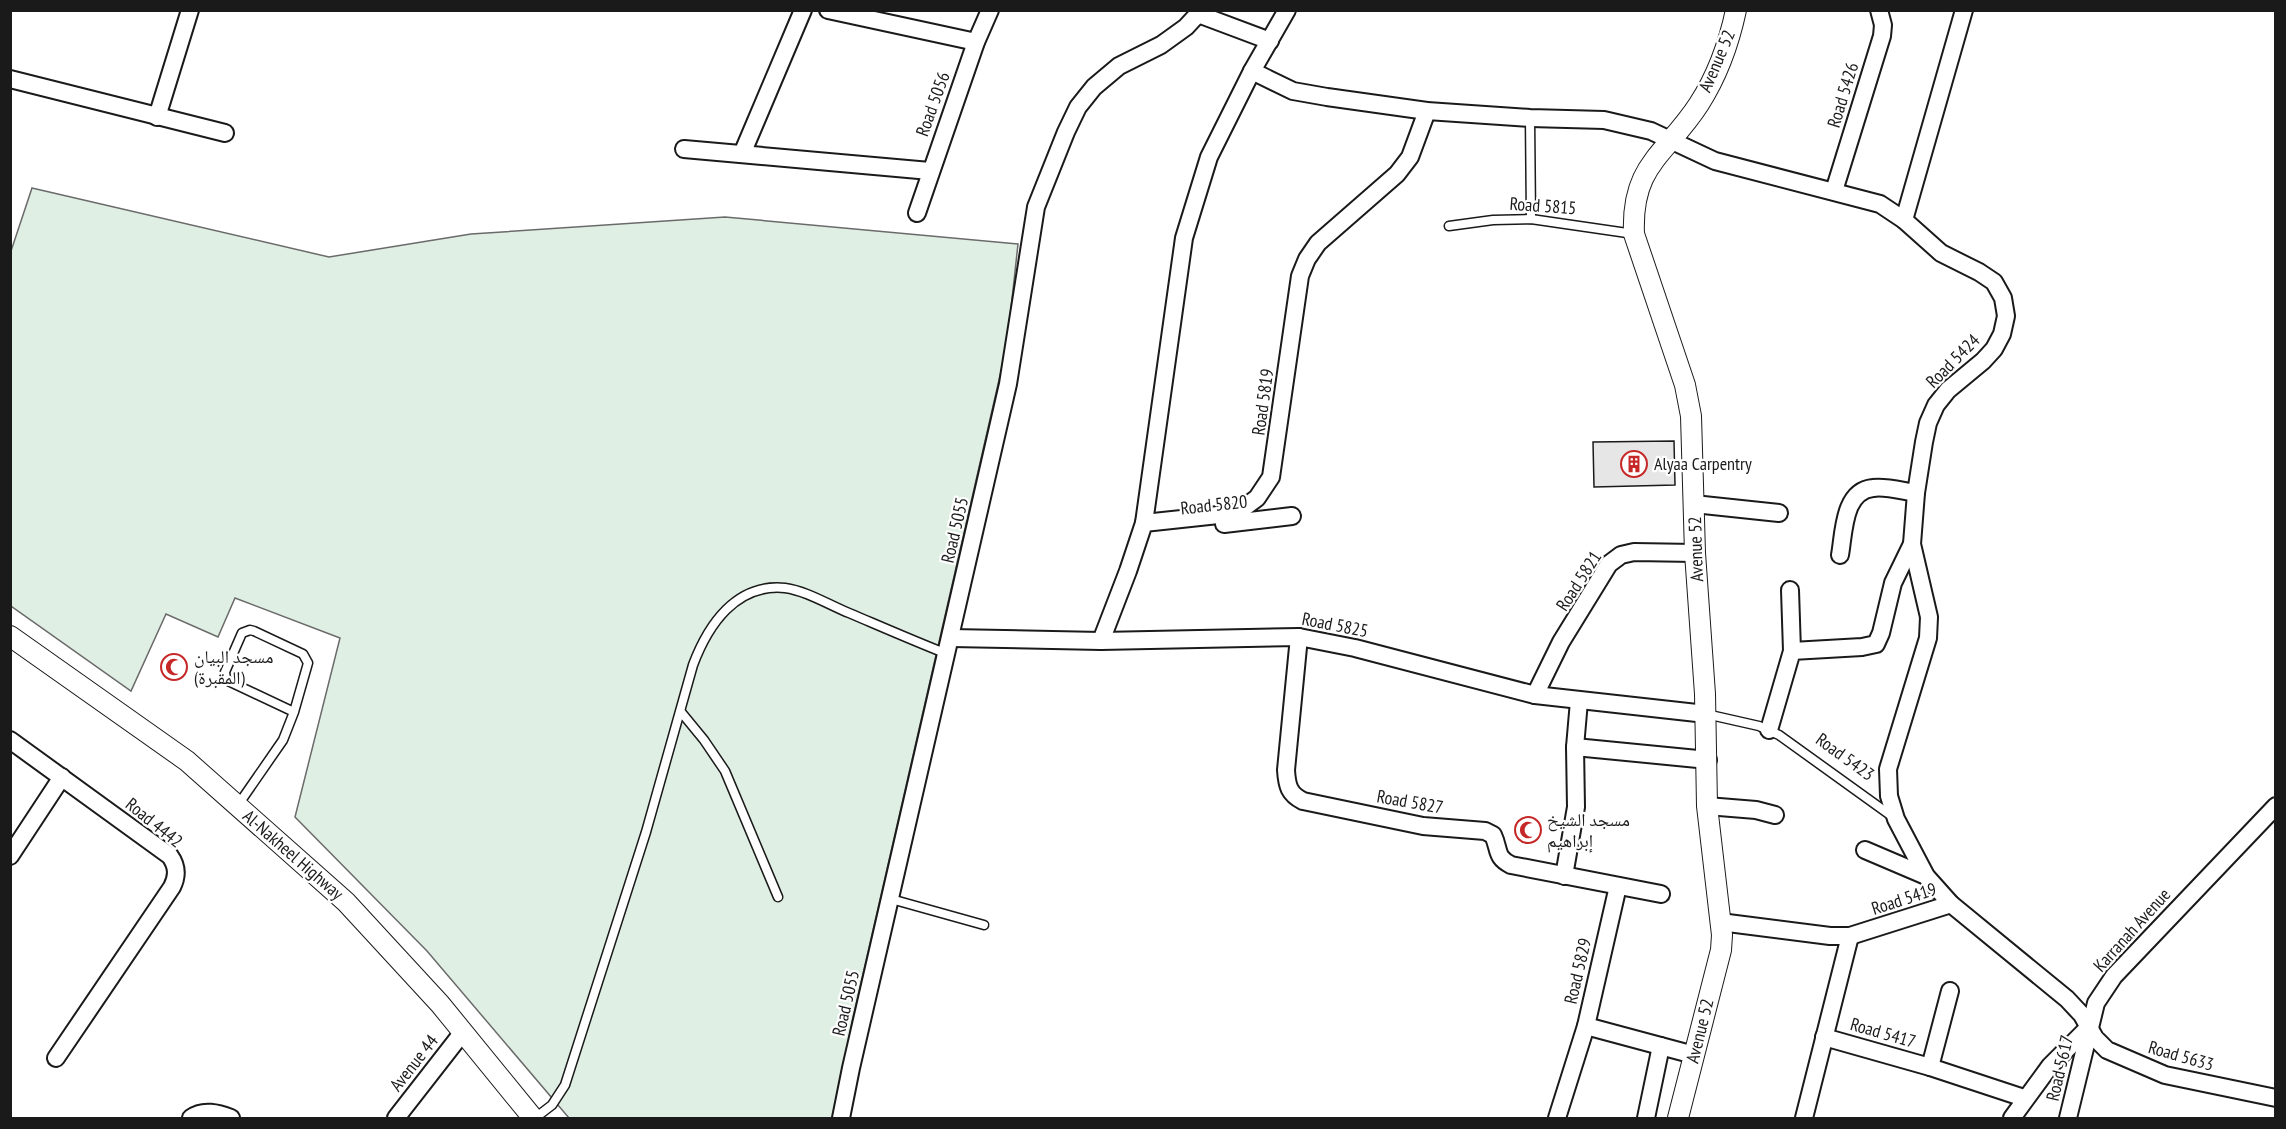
<svg xmlns="http://www.w3.org/2000/svg" width="2286" height="1129" font-family="'PT Sans Narrow','Noto Naskh Arabic',sans-serif">
  <style>
    .green { fill: #e0efe3; stroke: #6a6a6a; stroke-width: 1.5 }
    .building { fill: #e6e6e6; stroke: #1a1a1a; stroke-width: 1.5 }
    .lines { fill: none; stroke-linecap: round; stroke-linejoin: round }
    .service-casing { stroke: #1a1a1a; stroke-width: 11 }
    .minor-casing { stroke: #1a1a1a; stroke-width: 20 }
    .tertiary-casing { stroke: #1a1a1a; stroke-width: 22 }
    .service { stroke: #fff; stroke-width: 8 }
    .minor { stroke: #fff; stroke-width: 16 }
    .tertiary { stroke: #fff; stroke-width: 20 }
    .labels { text-anchor: middle; stroke-width: 4.5; stroke-linejoin: round; paint-order: stroke }
    .street-label { font-size: 18px; fill: #1a1a1a; stroke: #fff }
    .poi-label { font-size: 18px; fill: #1a1a1a; stroke: #fff; text-anchor: start }
  </style>
  <rect width="100%" height="100%" fill="#fff"/>
  <path class="green" d="M32 188 329 257 471 234 725 217 1018 244 1007 345 852 1022 834 1118H569L427 951 295 817 340 638 235 598 218 637 166 614 131 691 11 606 10 254Z"/>
  <path class="building" d="M1674 441 1675 485 1594 487 1593 442Z"/>
  <g class="lines">
    <defs>
      <g id="service">
        <path d="M1530 118 1531 219"/>
        <path d="M1449 226 1493 220 1531 219 1634 234"/>
        <path d="M681 712 704 740 725 771 778 897"/>
        <path d="M1706 714 1759 726 1779 735 1893 817"/>
        <path d="M238 805 283 740 294 712 308 663 303 654 254 631 250 630 242 633 225 672 226 680 294 712"/>
        <path d="M891 899 984 925"/>
        <path d="M535 1118 552 1105 565 1085 646 832 693 665C708 625 736 583 785 588 807 591 829 605 849 613 882 627 914 641 947 654"/>
      </g>
      <g id="minor">
        <path d="M828 10 976 42"/>
        <path d="M1198 14 1270 41"/>
        <path d="M1252 71 1293 91 1327 97 1427 111 1530 118 1604 120 1651 131 1715 161 1880 204 1904 220 1941 253 1979 272 1994 282 2003 298 2006 316 2002 334 1994 349 1983 361 1948 390 1936 405 1928 423 1924 442 1916 493 1912 544 1929 617 1928 638 1888 769 1889 796 1896 819 1926 876 1951 904 2067 999 2082 1015 2095 1038 2107 1050 2165 1075 2276 1098"/>
        <path d="M10 79 225 133"/>
        <path d="M157 117 190 10"/>
        <path d="M684 149 930 171"/>
        <path d="M742 154 803 10"/>
        <path d="M1834 191 1882 36 1883 25 1879 10"/>
        <path d="M917 213 976 42 990 10"/>
        <path d="M1904 220 1964 10"/>
        <path d="M1694 504 1779 513"/>
        <path d="M1144 523 1184 238 1209 157 1252 71 1287 10"/>
        <path d="M1224 524 1292 516"/>
        <path d="M1840 555C1844 533 1843 491 1873 488 1886 486 1902 491 1916 493"/>
        <path d="M1790 590 1792 651"/>
        <path d="M1299 637 1286 770C1287 786 1289 794 1303 801L1423 826 1485 831 1493 835C1500 850 1495 857 1511 865L1661 894"/>
        <path d="M951 638 1101 641 1299 637 1355 648 1535 695 1706 714"/>
        <path d="M1101 641 1128 571 1144 523 1237 513 1257 498 1271 477 1300 276 1307 259 1318 243 1397 174 1410 157 1427 111"/>
        <path d="M1535 695 1561 642 1609 564 1621 555 1634 552 1695 553"/>
        <path d="M1769 730 1792 651 1862 647 1876 644 1881 633 1893 583 1912 544"/>
        <path d="M10 740 170 856C177 866 178 875 172 887L56 1058"/>
        <path d="M1575 747 1708 760"/>
        <path d="M1707 806 1756 810 1775 815"/>
        <path d="M1865 850 1926 876"/>
        <path d="M10 856 62 777"/>
        <path d="M1564 876 1576 807 1575 747 1579 701"/>
        <path d="M1720 922 1830 936H1850L1951 904"/>
        <path d="M1586 1026 1694 1055"/>
        <path d="M1824 1037 1930 1067 2024 1098"/>
        <path d="M1930 1067 1950 991"/>
        <path d="M191 1118C203 1109 218 1113 231 1118"/>
        <path d="M396 1118 463 1032"/>
        <path d="M841 1118 851 1068 1008 384 1036 207 1066 132 1078 107 1094 87 1119 66 1161 45 1186 27 1198 14V10"/>
        <path d="M1557 1118 1586 1026 1618 886"/>
        <path d="M1646 1118 1661 1046"/>
        <path d="M1804 1118 1850 936"/>
        <path d="M2012 1118 2050 1066 2089 1027"/>
        <path d="M2068 1118 2096 1003 2114 976 2276 806"/>
      </g>
      <g id="tertiary">
        <path d="M10 636 187 761 346 902 440 1004 533 1118"/>
        <path d="M1678 1118 1721 950 1722 935 1707 806 1705 694 1695 553 1691 416 1685 385 1634 234C1631 164 1666 155 1699 104 1717 76 1729 43 1736 10"/>
      </g>
    </defs>
    <use href="#service" class="service-casing"/>
    <use href="#minor" class="minor-casing"/>
    <use href="#tertiary" class="tertiary-casing"/>
    <use href="#service" class="service"/>
    <use href="#minor" class="minor"/>
    <use href="#tertiary" class="tertiary"/>
  </g>
  <defs>
    <symbol id="building-ring" viewBox="-11 -11 22 22"><circle r="9.5" fill="#fff" stroke="#c62828" stroke-width="1.5"/><path d="M-4-6H4V6H1V3H-1V6H-4ZM-2.5-4.3h1.7v1.8h-1.7ZM.8-4.3h1.7v1.8H.8ZM-2.5-1h1.7V.8h-1.7ZM.8-1h1.7V.8H.8Z" fill="#c62828"/></symbol>
    <symbol id="mosque-ring" viewBox="-11 -11 22 22"><circle r="9.5" fill="#fff" stroke="#c62828" stroke-width="1.5"/><path d="M3.5-4.9A6 6 0 1 0 3.5 4.9A5 5 0 1 1 3.5-4.9Z" fill="#c62828"/></symbol>
  </defs>
  <g fill-rule="evenodd">
    <use href="#building-ring" x="1619" y="449" width="30" height="30"/>
    <use href="#mosque-ring" x="159" y="652" width="30" height="30"/>
    <use href="#mosque-ring" x="1513" y="815" width="30" height="30"/>
  </g>
  <g class="labels">
    <g class="street-label">
      <text transform="translate(1717 61) rotate(-67)" y="6">Avenue 52</text>
      <text transform="translate(1843 95) rotate(-73)" y="6">Road 5426</text>
      <text transform="translate(933 104) rotate(-70)" y="6">Road 5056</text>
      <text transform="translate(1543 206) rotate(4)" y="6">Road 5815</text>
      <text transform="translate(1953 361) rotate(-45)" y="6">Road 5424</text>
      <text transform="translate(1263 402) rotate(-82)" y="6">Road 5819</text>
      <text transform="translate(1214 505) rotate(-6)" y="6">Road 5820</text>
      <text transform="translate(955 530) rotate(-77)" y="6">Road 5055</text>
      <text transform="translate(1696 549) rotate(-92)" y="6">Avenue 52</text>
      <text transform="translate(1579 581) rotate(-57)" y="6">Road 5821</text>
      <text transform="translate(1335 625) rotate(11)" y="6">Road 5825</text>
      <text transform="translate(1845 757) rotate(36)" y="6">Road 5423</text>
      <text transform="translate(1410 802) rotate(10)" y="6">Road 5827</text>
      <text transform="translate(154 823) rotate(39)" y="6">Road 4442</text>
      <text transform="translate(293 855) rotate(41)" y="6">Al-Nakheel Highway</text>
      <text transform="translate(1904 899) rotate(-18)" y="6">Road 5419</text>
      <text transform="translate(2132 930) rotate(-48)" y="6">Karranah Avenue</text>
      <text transform="translate(1578 971) rotate(-77)" y="6">Road 5829</text>
      <text transform="translate(846 1003) rotate(-77)" y="6">Road 5055</text>
      <text transform="translate(1700 1031) rotate(-76)" y="6">Avenue 52</text>
      <text transform="translate(1883 1033) rotate(16)" y="6">Road 5417</text>
      <text transform="translate(2181 1056) rotate(16)" y="6">Road 5633</text>
      <text transform="translate(414 1063) rotate(-52)" y="6">Avenue 44</text>
      <text transform="translate(2060 1068) rotate(-77)" y="6">Road 5617</text>
    </g>
    <g class="poi-label">
      <text x="1654" y="470">Alyaa Carpentry</text>
      <text x="194" y="663">مسجد البيان<tspan x="194" dy="21">(المقبرة)</tspan></text>
      <text x="1547" y="826">مسجد الشيخ<tspan x="1547" dy="21">إبراهيم</tspan></text>
    </g>
  </g>
  <rect width="2286" height="1129" fill="none" stroke="#1a1a1a" stroke-width="24"/>
</svg>
